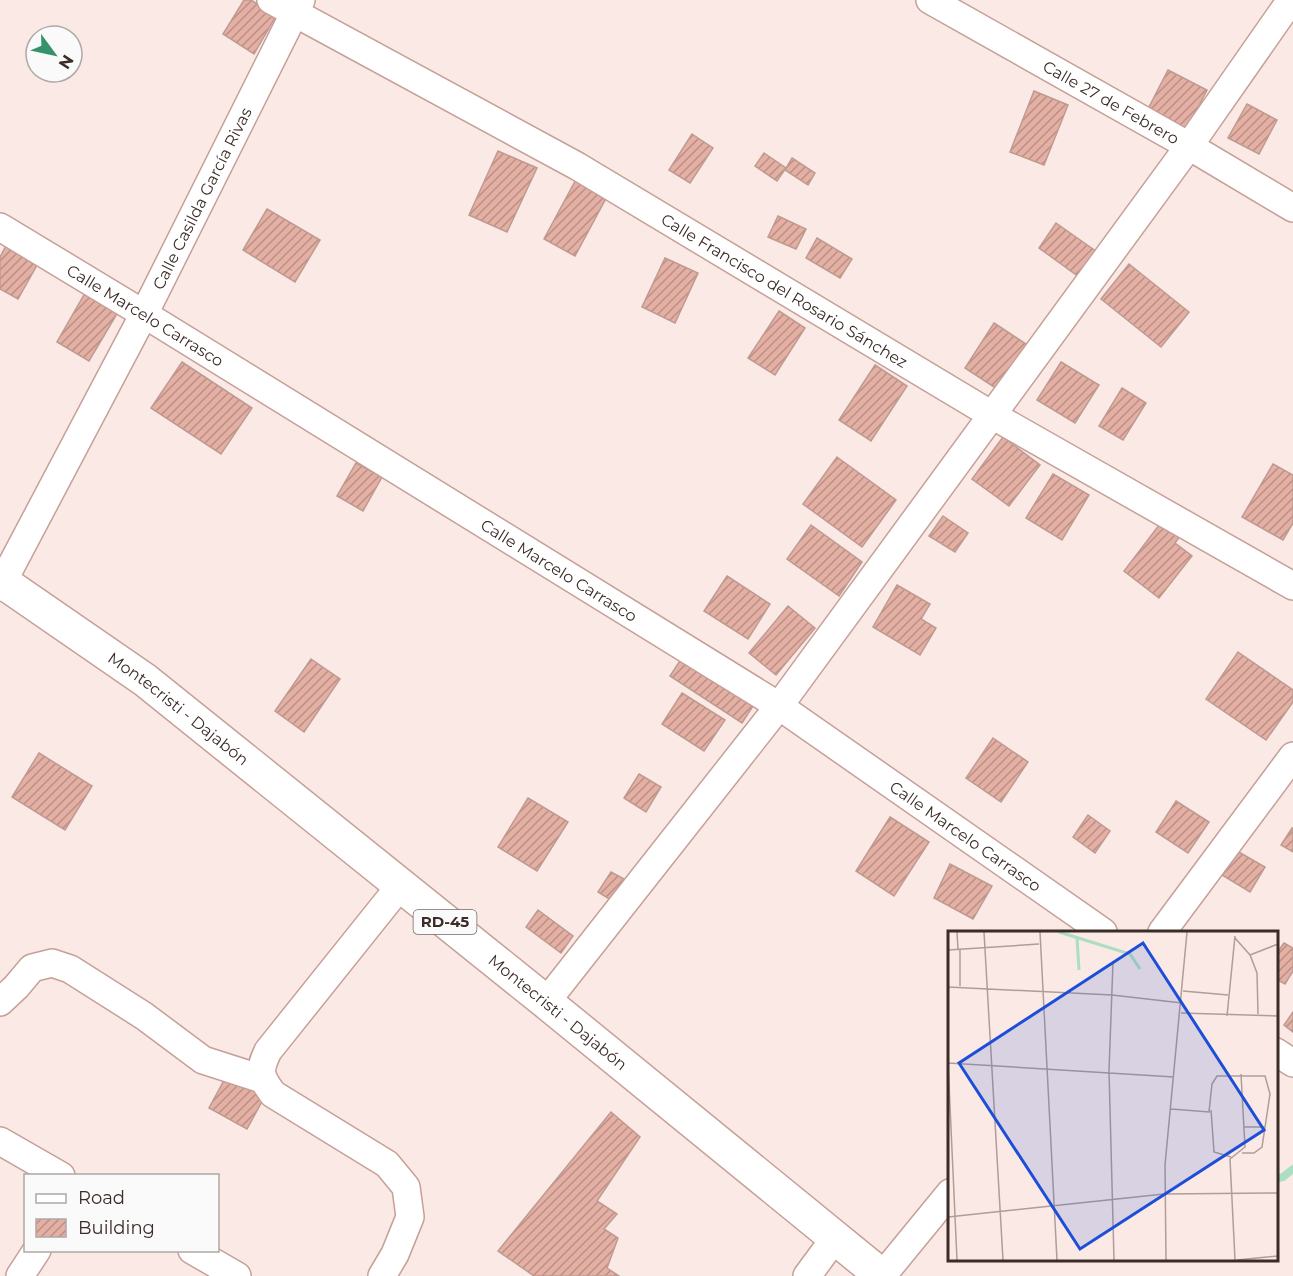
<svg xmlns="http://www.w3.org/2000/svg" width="1293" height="1276" font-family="Montserrat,sans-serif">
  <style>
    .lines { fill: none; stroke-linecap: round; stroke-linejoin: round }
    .stream { stroke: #abdec3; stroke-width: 8 }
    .building { fill: url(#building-hatch); stroke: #bf9a91; stroke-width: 1.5 }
    .minor-casing { stroke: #c6a098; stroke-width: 30 }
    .primary-casing { stroke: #c6a098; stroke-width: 36 }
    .minor { stroke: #fff; stroke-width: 27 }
    .primary { stroke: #fff; stroke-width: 33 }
    .labels { text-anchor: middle; stroke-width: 6; stroke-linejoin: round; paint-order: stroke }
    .shield { fill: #fafafa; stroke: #746a67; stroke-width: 1.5 }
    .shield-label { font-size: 15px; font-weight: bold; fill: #3b2c28 }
    .street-label { font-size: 16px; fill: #3b2c28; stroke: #fafafa }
    .inset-river { fill: none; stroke: #abdec3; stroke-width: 3 }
    .inset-road { fill: none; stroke: #ae9d99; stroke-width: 1.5 }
    .view { fill: #1d4ed8; fill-opacity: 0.15; stroke: #1d4ed8; stroke-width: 3 }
    .inset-edge { fill: none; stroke: #3b2c28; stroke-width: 3 }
  </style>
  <defs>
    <pattern id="building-hatch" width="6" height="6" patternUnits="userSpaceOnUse" patternTransform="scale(1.5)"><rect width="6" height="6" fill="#e5b0a4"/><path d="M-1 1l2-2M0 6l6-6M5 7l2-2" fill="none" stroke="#bb8f86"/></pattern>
  </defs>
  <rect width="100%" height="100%" fill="#fae9e5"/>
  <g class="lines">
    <path class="stream" d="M1276 1179 1283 1177 1293 1169"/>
  </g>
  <g class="building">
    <path d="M244 0H251L276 16 254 54 223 34Z"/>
    <path d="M1168 70 1207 90 1187 129 1148 109Z"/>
    <path d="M1034 91 1068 105 1044 165 1010 152Z"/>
    <path d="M1247 104 1277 120 1259 154 1228 138Z"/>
    <path d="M692 134 713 148 690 183 669 170Z"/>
    <path d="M498 151 537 168 507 232 469 215Z"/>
    <path d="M764 153 786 168 777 181 755 166Z"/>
    <path d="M792 158 815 173 808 185 785 170Z"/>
    <path d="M580 172 611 189 575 256 544 239Z"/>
    <path d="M267 209 320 240 295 282 243 250Z"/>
    <path d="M778 216 806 229 796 249 768 237Z"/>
    <path d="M1056 223 1097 252 1079 277 1039 248Z"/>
    <path d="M817 238 852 259 840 278 806 258Z"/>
    <path d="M9 240 41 258 18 299 0 289V257Z"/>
    <path d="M665 258 698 273 675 323 642 307Z"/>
    <path d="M1129 264 1189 312 1161 347 1101 299Z"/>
    <path d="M85 293 118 312 89 361 57 342Z"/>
    <path d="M779 311 805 328 775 375 748 358Z"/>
    <path d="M994 323 1029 346 1000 391 965 368Z"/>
    <path d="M182 362 252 408 221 454 151 408Z"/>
    <path d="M1061 362 1099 385 1075 423 1037 400Z"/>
    <path d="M875 365 907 386 871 441 839 420Z"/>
    <path d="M1122 388 1146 403 1123 440 1099 426Z"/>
    <path d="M1003 437 1040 465 1009 506 972 479Z"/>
    <path d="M837 457 896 500 862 547 803 504Z"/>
    <path d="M356 463 382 477 363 511 337 496Z"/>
    <path d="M1273 464 1293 475V523L1283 540 1242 517Z"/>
    <path d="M1053 474 1089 495 1062 540 1026 518Z"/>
    <path d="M943 516 968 533 955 552 929 536Z"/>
    <path d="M1166 516 1184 530 1175 543 1192 556 1159 598 1124 571Z"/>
    <path d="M811 525 862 562 839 596 787 559Z"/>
    <path d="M727 576 770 604 748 639 704 611Z"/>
    <path d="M897 585 930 604 921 619 936 628 920 655 873 627Z"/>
    <path d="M788 606 815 628 776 675 749 653Z"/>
    <path d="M1238 652 1293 690V702L1266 740 1206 699Z"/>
    <path d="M685 653 757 700 742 723 670 676Z"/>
    <path d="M311 659 340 679 304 732 275 711Z"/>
    <path d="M682 693 725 720 704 751 662 724Z"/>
    <path d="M993 738 1028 762 1001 802 966 778Z"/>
    <path d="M39 753 92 786 65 830 12 797Z"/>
    <path d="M639 774 661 787 646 812 624 798Z"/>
    <path d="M528 798 568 822 537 871 498 847Z"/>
    <path d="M1176 801 1209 822 1188 853 1156 832Z"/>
    <path d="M1088 815 1110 831 1095 853 1073 837Z"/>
    <path d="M890 817 929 842 894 896 856 871Z"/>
    <path d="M1292 828H1293V852L1281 845Z"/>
    <path d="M1237 851 1265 867 1250 892 1222 875Z"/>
    <path d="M950 864 992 886 973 919 934 898Z"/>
    <path d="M611 872 624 879 611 900 598 892Z"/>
    <path d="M538 910 573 936 561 953 526 927Z"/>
    <path d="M1284 943 1293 948V971L1285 984 1276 979V954Z"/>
    <path d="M1293 1012V1032L1284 1025Z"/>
    <path d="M228 1073 266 1094 247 1129 209 1108Z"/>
    <path d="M611 1112 640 1137 597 1201 617 1214 604 1229 618 1238 607 1268 619 1276H534L498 1251Z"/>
  </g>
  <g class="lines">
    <defs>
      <g id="minor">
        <path id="s1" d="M271 0 577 166 992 415 1293 586"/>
        <path id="s2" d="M930 0 1189 146 1293 208"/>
        <path id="s3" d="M0 227 144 314 779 706 1103 932"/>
        <path id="s4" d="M0 587 144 314 301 0"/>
        <path d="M1162 932 1293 756"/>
        <path d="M0 1002 16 987 32 968 52 963 70 969 144 1016 203 1060 262 1079"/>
        <path d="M546 1002 779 706 1189 146 1291 0"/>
        <path d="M1276 1052 1293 1063"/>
        <path d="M0 1141 61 1176"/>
        <path d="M192 1250 237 1276"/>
        <path d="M20 1276 37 1250"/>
        <path d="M382 1276 395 1254 410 1217 406 1187 387 1164 273 1094C260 1076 258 1072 268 1051L400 886"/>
        <path d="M807 1276 835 1238"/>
        <path d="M882 1276 950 1193"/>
      </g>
      <g id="primary">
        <path id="s5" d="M0 580 145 680 546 1002 882 1276"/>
      </g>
    </defs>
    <use href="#minor" class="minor-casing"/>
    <use href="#primary" class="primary-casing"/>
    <use href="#minor" class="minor"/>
    <use href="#primary" class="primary"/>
  </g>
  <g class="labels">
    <rect class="shield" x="413.5" y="910" width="63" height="24" rx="4.5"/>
    <g class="shield-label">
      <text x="445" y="927">RD-45</text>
    </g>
    <g class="street-label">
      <text dy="6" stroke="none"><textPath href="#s2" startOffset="208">Calle 27 de Febrero</textPath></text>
      <text dy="6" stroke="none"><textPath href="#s4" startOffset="438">Calle Casilda García Rivas</textPath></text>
      <text dy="6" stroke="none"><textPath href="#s1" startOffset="590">Calle Francisco del Rosario Sánchez</textPath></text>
      <text dy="6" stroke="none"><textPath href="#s3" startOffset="170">Calle Marcelo Carrasco</textPath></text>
      <text dy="6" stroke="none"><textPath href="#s3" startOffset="656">Calle Marcelo Carrasco</textPath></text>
      <text dy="6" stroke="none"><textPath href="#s5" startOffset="220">Montecristi - Dajabón</textPath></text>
      <text dy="6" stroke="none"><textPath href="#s3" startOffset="1142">Calle Marcelo Carrasco</textPath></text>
      <text dy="6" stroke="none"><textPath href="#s5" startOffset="706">Montecristi - Dajabón</textPath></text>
    </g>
  </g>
  <g transform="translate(948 931)">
    <rect width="330" height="330" fill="#fae9e5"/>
    <path class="inset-river" d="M111 1 182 23 192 38M129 7 131 39"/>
    <path class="inset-road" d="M9 1 10 19M36 1 55 329M92 1 109 329M287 7 302 24 309 42 310 83M0 19 91 13M302 24 330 13M165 31 161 140 166 329M12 55V19M0 56 164 64 234 72M235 60 280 64M233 82 330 85M279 85 287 5M0 131 9 329M0 132 226 146M223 178 261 181 264 153 269 145H317L322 163 314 216 306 222H294M263 179 266 221 283 226M296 196H317M0 286 216 263 330 262M218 329 217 234 239 1M287 329 282 228 297 216 293 143M289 329 330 325"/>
    <path class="view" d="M195 12 316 199 132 318 11 132Z"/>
    <rect width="330" height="330" class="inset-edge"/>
  </g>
  <rect x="24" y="1174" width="195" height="78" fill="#fafafa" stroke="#aea8a6" stroke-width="1.5"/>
  <rect x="36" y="1194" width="30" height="9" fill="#ffffff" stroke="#aea8a6" stroke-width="1.5"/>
  <text x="78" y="1204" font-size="18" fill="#3b2c28">Road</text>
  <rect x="36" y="1219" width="30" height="18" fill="url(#building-hatch)" stroke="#aea8a6" stroke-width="1.5"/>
  <text x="78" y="1234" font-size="18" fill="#3b2c28">Building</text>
  <g transform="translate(54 54) rotate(123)"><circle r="28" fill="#fafafa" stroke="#aea8a6" stroke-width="1.5"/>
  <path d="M0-4.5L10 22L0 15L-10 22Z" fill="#35936b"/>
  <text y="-9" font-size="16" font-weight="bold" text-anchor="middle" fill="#3b2c28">N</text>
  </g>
</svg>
